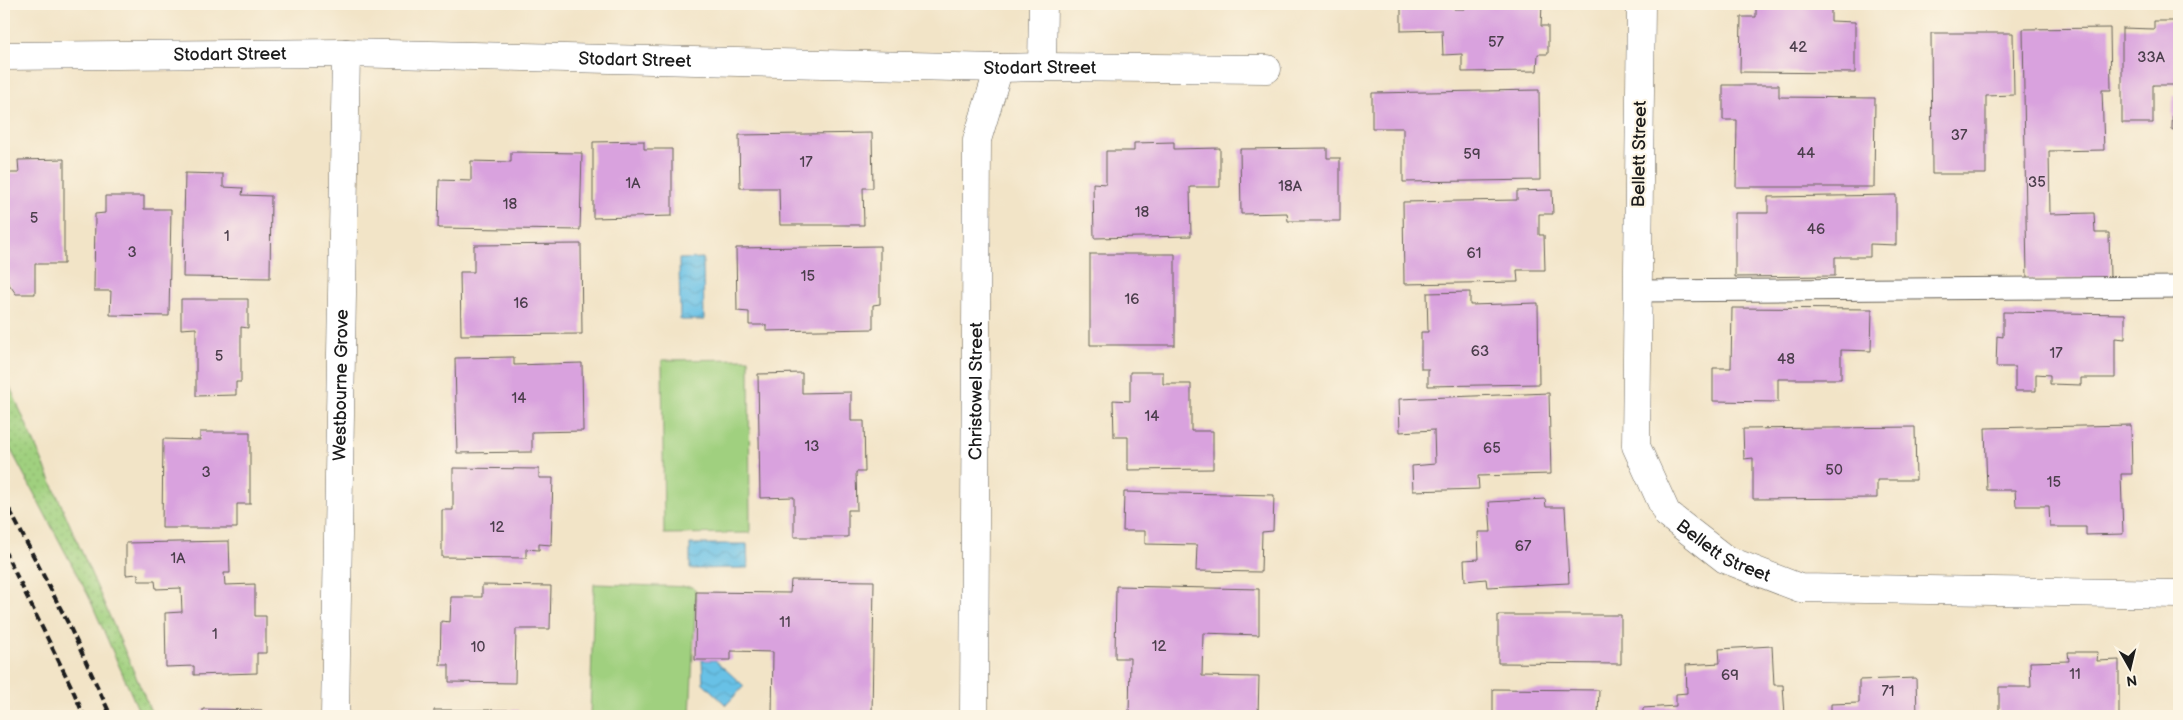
<svg xmlns="http://www.w3.org/2000/svg" width="2183" height="720" font-family="'Balsamiq Sans',sans-serif">
	<style>
		.green { fill: url(#green-dots); stroke: #5e764e }
		.pitch { fill: #a0d07f; stroke: #5e764e }
		.water { fill: url(#water-waves); stroke: #426e81 }
		.building { fill: #d9a2de }
		.lines { fill: none; stroke-linecap: round; stroke-linejoin: round }
		.lane-casing { stroke: #676258; stroke-width: 23 }
		.street-casing { stroke: #676258; stroke-width: 29 }
		.lane { stroke: #fff; stroke-width: 21 }
		.street { stroke: #fff; stroke-width: 28 }
		.rail { stroke: #1c1c1c; stroke-width: 4; stroke-dasharray: 8 4; stroke-linecap: butt }
		.labels { text-anchor: middle; stroke-width: 4.5; stroke-linejoin: round; paint-order: stroke }
		.number-label { font-size: 15px; fill: #4b3e4c }
		.street-label { font-size: 18px; fill: #1c1c1c; stroke: #fcf5e5 }
	</style>
	<defs>
		<pattern id="green-dots" width="8" height="8" patternUnits="userSpaceOnUse" patternTransform="scale(1.25)"><rect width="8" height="8" fill="#a0d07f"/><path d="M2 2h.1M6 6h.1" fill="none" stroke="#89b26d" stroke-width="1.8" stroke-linecap="round"/></pattern>
		<pattern id="water-waves" width="16" height="10" patternUnits="userSpaceOnUse" patternTransform="scale(1.25)"><rect width="16" height="10" fill="#68c1e6"/><path d="M0 5q4-4 8 0t8 0" fill="none" stroke="#5aa5c5"/></pattern>
	</defs>
	<rect width="100%" height="100%" fill="#fcf5e5"/>
	<filter id="ink" filterUnits="userSpaceOnUse"><feTurbulence type="fractalNoise" baseFrequency=".02" numOctaves="2"/><feDisplacementMap in="SourceGraphic" scale="10" xChannelSelector="R" yChannelSelector="G"/><feConvolveMatrix kernelMatrix="1 2 1 2 8 2 1 2 1" color-interpolation-filters="sRGB"/></filter>
	<filter id="wash" filterUnits="userSpaceOnUse"><feTurbulence type="fractalNoise" baseFrequency=".0096" numOctaves="4" result="noise"/><feDisplacementMap in="SourceGraphic" scale="20" xChannelSelector="R" yChannelSelector="G"/><feGaussianBlur stdDeviation="1.12" result="paint"/><feColorMatrix in="noise" values="0 0 0 0 0 0 0 0 0 0 0 0 0 0 0 0 0 1.4 0 .05"/><feComposite in="paint" operator="in"/></filter>
	<g filter="url(#wash)">
		<rect width="100%" height="100%" fill="#f2e4c7"/>
		<!-- green -->
		<path class="green" d="M 4,373 L 153,716 L 141,716 L 88,595 L 4,437 Z"/>
		<!-- pitch -->
		<path class="pitch" d="M 749,359 L 750,533 L 664,534 L 662,360 Z
			M 594,584 L 693,587 L 696,592 L 690,716 L 590,716 Z"/>
		<!-- water -->
		<path class="water" d="M 703,258 L 704,320 L 680,320 L 679,259 Z
			M 690,544 L 747,544 L 748,568 L 690,569 Z
			M 702,660 L 715,660 L 744,686 L 726,705 L 703,683 Z"/>
		<g id="blocks">
			<!-- building -->
			<path class="building" d="M 1401,4 L 1454,4 L 1454,9 L 1465,9 L 1465,4 L 1542,4 L 1541,26 L 1548,26 L 1548,54 L 1538,54 L 1537,71 L 1462,72 L 1462,54 L 1443,55 L 1442,30 L 1401,31 Z
				M 1756,4 L 1831,4 L 1831,21 L 1855,22 L 1855,73 L 1740,72 L 1741,17 L 1756,17 Z
				M 2154,21 L 2179,21 L 2179,85 L 2153,85 L 2153,123 L 2122,123 L 2122,28 L 2154,29 Z
				M 2110,28 L 2111,90 L 2102,90 L 2104,150 L 2049,151 L 2050,214 L 2094,213 L 2095,233 L 2109,233 L 2110,278 L 2027,279 L 2023,29 Z
				M 1931,33 L 2013,33 L 2014,95 L 1986,96 L 1986,174 L 1932,174 Z
				M 1723,85 L 1779,85 L 1779,97 L 1875,98 L 1874,187 L 1736,187 L 1737,120 L 1723,120 Z
				M 1539,90 L 1540,180 L 1403,182 L 1403,128 L 1372,128 L 1372,93 Z
				M 2173,96 L 2179,96 L 2179,129 L 2172,130 Z
				M 872,133 L 873,188 L 863,188 L 864,225 L 780,225 L 779,188 L 740,188 L 739,135 Z
				M 644,141 L 644,149 L 672,149 L 672,216 L 593,218 L 593,142 Z
				M 1174,142 L 1174,149 L 1220,148 L 1220,187 L 1190,187 L 1191,236 L 1094,238 L 1093,183 L 1106,184 L 1106,151 L 1134,151 L 1134,143 Z
				M 1327,148 L 1327,158 L 1340,158 L 1340,221 L 1288,221 L 1287,213 L 1241,214 L 1240,149 Z
				M 511,152 L 582,153 L 580,230 L 438,228 L 439,180 L 471,181 L 471,161 L 511,162 Z
				M 64,159 L 64,264 L 35,264 L 35,294 L 16,294 L 4,277 L 4,173 L 19,173 L 18,160 Z
				M 185,173 L 223,174 L 223,187 L 243,188 L 242,195 L 271,196 L 270,278 L 183,277 Z
				M 1552,190 L 1553,214 L 1539,214 L 1539,235 L 1544,235 L 1545,270 L 1517,270 L 1518,282 L 1404,284 L 1403,202 L 1517,200 L 1517,191 Z
				M 1896,195 L 1896,245 L 1870,244 L 1870,257 L 1835,257 L 1835,276 L 1735,277 L 1735,213 L 1768,213 L 1768,197 Z
				M 105,196 L 144,196 L 144,209 L 171,209 L 169,316 L 110,315 L 111,291 L 94,291 L 95,214 L 105,213 Z
				M 581,244 L 582,334 L 461,335 L 460,272 L 474,272 L 474,245 Z
				M 880,246 L 880,304 L 873,305 L 873,329 L 766,331 L 766,325 L 749,325 L 749,312 L 737,311 L 736,248 Z
				M 1090,254 L 1175,254 L 1175,345 L 1090,345 Z
				M 1470,292 L 1470,305 L 1538,303 L 1539,384 L 1428,386 L 1428,369 L 1421,369 L 1421,332 L 1428,332 L 1427,293 Z
				M 181,299 L 248,299 L 248,328 L 241,327 L 241,382 L 236,382 L 236,395 L 196,396 L 196,328 L 181,329 Z
				M 1732,308 L 1872,309 L 1871,351 L 1841,350 L 1841,379 L 1778,379 L 1778,402 L 1713,401 L 1713,368 L 1731,368 Z
				M 2003,312 L 2125,314 L 2125,339 L 2115,338 L 2115,378 L 2081,378 L 2081,385 L 2050,384 L 2050,375 L 2036,374 L 2036,391 L 2015,391 L 2015,367 L 1996,367 L 1997,336 L 2003,337 Z
				M 514,357 L 514,365 L 582,363 L 583,431 L 532,432 L 532,452 L 457,453 L 455,358 Z
				M 1130,372 L 1163,372 L 1163,384 L 1191,384 L 1191,431 L 1213,431 L 1213,469 L 1128,470 L 1128,437 L 1114,437 L 1113,400 L 1130,401 Z
				M 802,373 L 802,393 L 851,392 L 851,421 L 864,421 L 865,472 L 856,472 L 857,510 L 848,510 L 848,537 L 794,537 L 794,497 L 760,498 L 758,374 Z
				M 1549,393 L 1551,474 L 1478,476 L 1479,489 L 1413,491 L 1412,466 L 1435,464 L 1434,430 L 1400,432 L 1399,399 Z
				M 2131,425 L 2132,474 L 2121,474 L 2123,534 L 2086,535 L 2086,527 L 2050,527 L 2049,506 L 2016,506 L 2015,490 L 1987,490 L 1985,428 Z
				M 1915,427 L 1916,480 L 1877,480 L 1877,498 L 1753,499 L 1753,458 L 1744,459 L 1743,429 Z
				M 200,432 L 250,432 L 250,504 L 237,504 L 237,528 L 162,528 L 163,439 L 200,440 Z
				M 453,468 L 539,469 L 539,478 L 553,478 L 551,545 L 539,544 L 539,550 L 526,549 L 526,558 L 442,557 L 442,510 L 453,510 Z
				M 1124,492 L 1274,495 L 1273,531 L 1262,532 L 1261,572 L 1196,571 L 1197,545 L 1145,544 L 1145,531 L 1123,531 Z
				M 1545,499 L 1546,507 L 1565,507 L 1569,583 L 1487,587 L 1486,579 L 1465,581 L 1464,560 L 1479,559 L 1478,532 L 1491,532 L 1489,502 Z
				M 229,541 L 230,573 L 224,573 L 225,585 L 255,584 L 255,616 L 266,616 L 266,653 L 257,653 L 257,673 L 194,675 L 194,666 L 166,667 L 165,613 L 182,612 L 181,588 L 156,589 L 155,581 L 138,581 L 138,574 L 126,575 L 126,543 Z
				M 791,580 L 874,581 L 872,716 L 772,716 L 773,652 L 731,651 L 731,660 L 695,660 L 696,592 L 790,593 Z
				M 482,585 L 551,586 L 550,629 L 516,629 L 515,683 L 449,682 L 449,665 L 440,665 L 441,621 L 450,622 L 451,597 L 482,597 Z
				M 1116,586 L 1259,589 L 1259,635 L 1203,633 L 1202,676 L 1259,677 L 1258,716 L 1129,716 L 1130,658 L 1115,658 Z
				M 1498,615 L 1621,615 L 1621,664 L 1498,663 Z
				M 1772,646 L 1774,685 L 1783,685 L 1785,716 L 1643,716 L 1643,708 L 1676,706 L 1676,694 L 1687,693 L 1686,665 L 1720,663 L 1719,649 Z
				M 2068,652 L 2098,652 L 2097,661 L 2119,660 L 2119,716 L 1999,716 L 1999,687 L 2031,687 L 2030,662 L 2069,661 Z
				M 1916,678 L 1917,716 L 1831,716 L 1831,704 L 1859,703 L 1859,680 Z
				M 1493,689 L 1599,690 L 1598,716 L 1493,716 Z
				M 203,709 L 262,710 L 262,716 L 203,716 Z
				M 434,710 L 519,710 L 519,716 L 434,716 Z"/>
		</g>
	</g>
	<g filter="url(#ink)">
		<use href="#blocks" fill-opacity="0" stroke="#676258" stroke-width="1"/>
		<g class="lines">
			<defs>
				<path id="lane" d="M 1637,291 L 2179,287"/>
				<g id="street">
					<path id="s1" d="M 1641,4 L 1636,446 L 1667,514 L 1725,559 L 1800,588 L 2179,594"/>
					<path id="s2" d="M 4,56 L 346,53 L 999,68 L 1042,67 L 1267,69"/>
					<path d="M 1042,67 L 1043,4"/>
					<path id="s3" d="M 335,716 L 346,53"/>
					<path id="s4" d="M 974,716 L 977,140 L 999,68"/>
				</g>
			</defs>
			<!-- lane casing -->
			<use href="#lane" class="lane-casing"/>
			<!-- street casing -->
			<use href="#street" class="street-casing"/>
			<!-- lane -->
			<use href="#lane" class="lane"/>
			<!-- street -->
			<use href="#street" class="street"/>
			<!-- rail -->
			<path class="rail" d="M 4,499 L 68,623 L 111,716
				M 4,550 L 72,688 L 84,716"/>
		</g>
	</g>
	<g class="labels">
		<!-- number labels -->
		<g class="number-label">
			<text x="1496" y="47">57</text>
			<text x="1798" y="52">42</text>
			<text x="2151" y="62">33A</text>
			<text x="1959" y="140">37</text>
			<text x="1806" y="158">44</text>
			<text x="1472" y="159">59</text>
			<text x="806" y="167">17</text>
			<text x="2037" y="187">35</text>
			<text x="633" y="188">1A</text>
			<text x="1290" y="191">18A</text>
			<text x="510" y="209">18</text>
			<text x="1142" y="217">18</text>
			<text x="34" y="223">5</text>
			<text x="1816" y="234">46</text>
			<text x="227" y="241">1</text>
			<text x="132" y="257">3</text>
			<text x="1474" y="258">61</text>
			<text x="808" y="281">15</text>
			<text x="1132" y="304">16</text>
			<text x="521" y="308">16</text>
			<text x="1480" y="356">63</text>
			<text x="2056" y="358">17</text>
			<text x="219" y="361">5</text>
			<text x="1786" y="364">48</text>
			<text x="519" y="403">14</text>
			<text x="1152" y="421">14</text>
			<text x="812" y="451">13</text>
			<text x="1492" y="453">65</text>
			<text x="1834" y="475">50</text>
			<text x="206" y="477">3</text>
			<text x="2054" y="487">15</text>
			<text x="497" y="532">12</text>
			<text x="1523" y="551">67</text>
			<text x="178" y="563">1A</text>
			<text x="785" y="627">11</text>
			<text x="215" y="639">1</text>
			<text x="1159" y="651">12</text>
			<text x="478" y="652">10</text>
			<text x="2075" y="679">11</text>
			<text x="1730" y="680">69</text>
			<text x="1888" y="696">71</text>
		</g>
		<!-- street labels -->
		<g class="street-label">
			<text dy="6" stroke="none"><textPath href="#s2" startOffset="226">Stodart Street</textPath></text>
			<text dy="6" stroke="none"><textPath href="#s2" startOffset="631">Stodart Street</textPath></text>
			<text dy="6" stroke="none"><textPath href="#s2" startOffset="1036">Stodart Street</textPath></text>
			<text transform="translate(1639 154) rotate(-89)" y="6">Bellett Street</text>
			<text dy="6" stroke="none"><textPath href="#s3" startOffset="331">Westbourne Grove</textPath></text>
			<text dy="6" stroke="none"><textPath href="#s4" startOffset="325">Christowel Street</textPath></text>
			<text dy="6" stroke="none"><textPath href="#s1" startOffset="585">Bellett Street</textPath></text>
		</g>
	</g>
	<!-- margin -->
	<rect width="2183" height="720" fill="none" stroke="#fcf5e5" stroke-width="20"/>
	<!-- north arrow -->
	<g transform="translate(2130 668) rotate(172)" stroke="#fcf5e5" stroke-width="4" paint-order="stroke">
	<path d="M0-4L9 19L0 12L-9 19Z" fill="#1c1c1c"/>
	<text y="-8" font-size="14" font-weight="bold" text-anchor="middle" fill="#1c1c1c">N</text>
	</g>
</svg>
